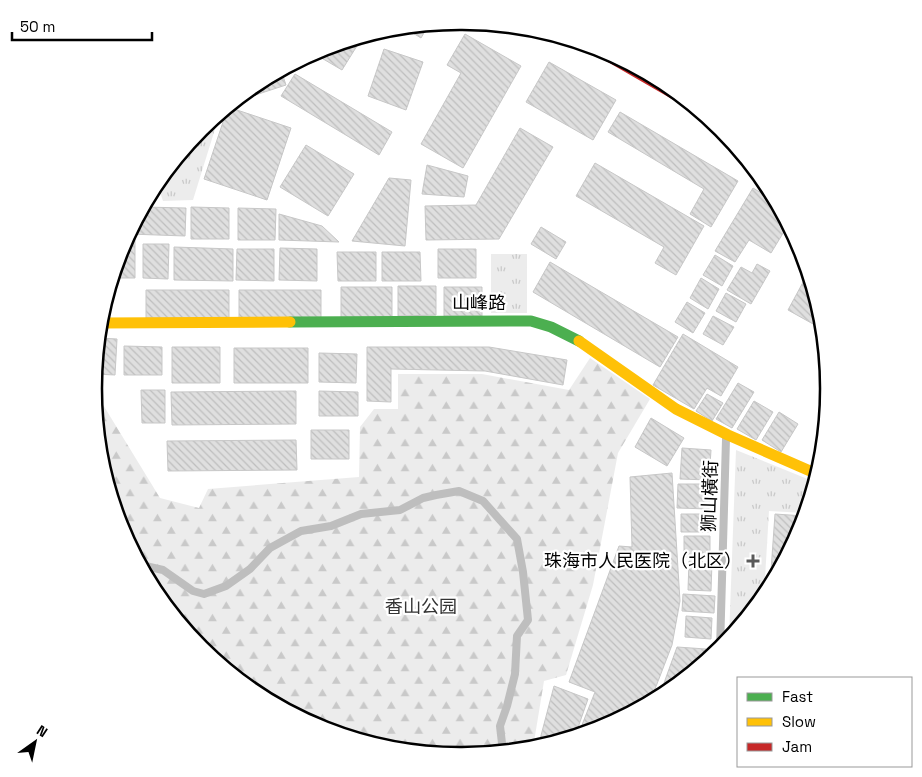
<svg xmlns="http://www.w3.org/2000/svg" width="922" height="777" font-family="'Space Grotesk','Noto Sans SC',sans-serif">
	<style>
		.grass { fill: url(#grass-tufts) }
		.forest { fill: url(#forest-firs) }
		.building { fill: url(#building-back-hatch); stroke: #c7c7c7 }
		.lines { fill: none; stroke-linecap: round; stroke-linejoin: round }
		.lane { stroke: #bebebe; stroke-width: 8 }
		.fast { stroke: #4caf50; stroke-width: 11 }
		.slow { stroke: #ffc107; stroke-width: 11 }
		.jam { stroke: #c62828; stroke-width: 11 }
		.poi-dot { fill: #595959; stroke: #fff; stroke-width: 2 }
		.labels { text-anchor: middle; stroke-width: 4.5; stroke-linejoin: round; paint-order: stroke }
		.street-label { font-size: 18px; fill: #000; stroke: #fff }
		.poi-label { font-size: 18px; fill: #000; stroke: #fff; text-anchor: end }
		.park-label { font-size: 18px; fill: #333; stroke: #fff }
		.rim { fill: none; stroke: #000; stroke-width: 2.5 }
	</style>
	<defs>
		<pattern id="grass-tufts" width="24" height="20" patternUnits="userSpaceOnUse" patternTransform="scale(1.25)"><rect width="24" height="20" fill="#ececec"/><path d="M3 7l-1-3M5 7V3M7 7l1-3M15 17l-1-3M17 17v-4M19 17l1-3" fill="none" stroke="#c9c9c9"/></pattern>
		<pattern id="forest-firs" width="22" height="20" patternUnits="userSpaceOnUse" patternTransform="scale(1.25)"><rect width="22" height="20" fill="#ececec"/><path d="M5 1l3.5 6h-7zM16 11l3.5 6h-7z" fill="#c9c9c9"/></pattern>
		<pattern id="building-back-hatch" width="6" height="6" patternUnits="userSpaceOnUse" patternTransform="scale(1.25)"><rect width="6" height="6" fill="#dfdfdf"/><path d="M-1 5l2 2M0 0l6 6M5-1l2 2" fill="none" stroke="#bebebe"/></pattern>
	</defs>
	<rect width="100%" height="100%" fill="#fff"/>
	<!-- grass -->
	<path class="grass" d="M 220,113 L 193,200 L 163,201 L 157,183 L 202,129 Z
		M 491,254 L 527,254 L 527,313 L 491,313 Z
		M 736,450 L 815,482 L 805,513 L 769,511 L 764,595 L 729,638 Z"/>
	<!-- forest -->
	<path class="forest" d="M 590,358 L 650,399 L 618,453 L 593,585 L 566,675 L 544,681 L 533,748 L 461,756 L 389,749 L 320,728 L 257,694 L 201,648 L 155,592 L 122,529 L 101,460 L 94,390 L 160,498 L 199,508 L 208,489 L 359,477 L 360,427 L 374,409 L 398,409 L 398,374 L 482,374 L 569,390 Z"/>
	<!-- building -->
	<path class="building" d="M 429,24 L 421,38 L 403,27 Z
		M 465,34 L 521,66 L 463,168 L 421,144 L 461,73 L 447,65 Z
		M 356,39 L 360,41 L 342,70 L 313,53 L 321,49 Z
		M 384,49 L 423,62 L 406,110 L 368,96 Z
		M 549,62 L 616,100 L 593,140 L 526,102 Z
		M 281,70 L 286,85 L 240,100 L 239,98 L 257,83 Z
		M 295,74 L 392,132 L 379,155 L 281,96 Z
		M 228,107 L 291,128 L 267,200 L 204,179 Z
		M 620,112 L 738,181 L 711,227 L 690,214 L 704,189 L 608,132 Z
		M 520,128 L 553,147 L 499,239 L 426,240 L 425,206 L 476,205 Z
		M 306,145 L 354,174 L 328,216 L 280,187 Z
		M 595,163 L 704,226 L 676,275 L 655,263 L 664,247 L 576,196 Z
		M 427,165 L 468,176 L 464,197 L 422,194 Z
		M 389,178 L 411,180 L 405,246 L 352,241 Z
		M 753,188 L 776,202 L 788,225 L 771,253 L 749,240 L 735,262 L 715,251 Z
		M 143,207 L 186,208 L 185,236 L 129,234 Z
		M 191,207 L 229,208 L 229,239 L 191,239 Z
		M 238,208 L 276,209 L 275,240 L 238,240 Z
		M 279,214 L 322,226 L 339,242 L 279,240 Z
		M 541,227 L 566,242 L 556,259 L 531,244 Z
		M 128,236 L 135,236 L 135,278 L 113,278 L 122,248 Z
		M 143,244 L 169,244 L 168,279 L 143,278 Z
		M 174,247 L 233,249 L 233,281 L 174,280 Z
		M 280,248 L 317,249 L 317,281 L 279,280 Z
		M 237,249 L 274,249 L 274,281 L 236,280 Z
		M 438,249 L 476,249 L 476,278 L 438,278 Z
		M 337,252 L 376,252 L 376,281 L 338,281 Z
		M 382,252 L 420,252 L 421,281 L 382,281 Z
		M 715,255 L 733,266 L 722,286 L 703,275 Z
		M 550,262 L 678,337 L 660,367 L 533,292 Z
		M 757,264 L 770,271 L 751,304 L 727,290 L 741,267 L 752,273 Z
		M 808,273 L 821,317 L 822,329 L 788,310 Z
		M 701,278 L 719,289 L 708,309 L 690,298 Z
		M 398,286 L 436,286 L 436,315 L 398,316 Z
		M 341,287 L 392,287 L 392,318 L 341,319 Z
		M 444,287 L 482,287 L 482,316 L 444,316 Z
		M 146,290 L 229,290 L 229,318 L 146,318 Z
		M 239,290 L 321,290 L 321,319 L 239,318 Z
		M 726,293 L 746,304 L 736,322 L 716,311 Z
		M 687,302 L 705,313 L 693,333 L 675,322 Z
		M 713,316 L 734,327 L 723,345 L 703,334 Z
		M 683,334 L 738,367 L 721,396 L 707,388 L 694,409 L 653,385 Z
		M 99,338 L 117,339 L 115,375 L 95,374 Z
		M 124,346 L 162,347 L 162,375 L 124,375 Z
		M 172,347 L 220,347 L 220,383 L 172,383 Z
		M 367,347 L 489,347 L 567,360 L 563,385 L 485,371 L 391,369 L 391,402 L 367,401 Z
		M 234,348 L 308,348 L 308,383 L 234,383 Z
		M 319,353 L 357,354 L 356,383 L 319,382 Z
		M 738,383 L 754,392 L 732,428 L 716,419 Z
		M 141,390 L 165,390 L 165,423 L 142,423 Z
		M 296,391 L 296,424 L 172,425 L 171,392 Z
		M 319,391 L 358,392 L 358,416 L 319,416 Z
		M 707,394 L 723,403 L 712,421 L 696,411 Z
		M 754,401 L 773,412 L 756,440 L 737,429 Z
		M 779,412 L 798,424 L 781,452 L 762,440 Z
		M 651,418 L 684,438 L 667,466 L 635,447 Z
		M 311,430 L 349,430 L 349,459 L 311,459 Z
		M 296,440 L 297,470 L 168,471 L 167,441 Z
		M 682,448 L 711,450 L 709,480 L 680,479 Z
		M 672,473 L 680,601 L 672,645 L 650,702 L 601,728 L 586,733 L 580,730 L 595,692 L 569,682 L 619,546 L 632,547 L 630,477 Z
		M 678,484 L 710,484 L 709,509 L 677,508 Z
		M 681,514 L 713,514 L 713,532 L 681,532 Z
		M 775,514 L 804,516 L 800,529 L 770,585 Z
		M 684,536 L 710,536 L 710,557 L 684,557 Z
		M 689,561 L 712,562 L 711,591 L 688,590 Z
		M 683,594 L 715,596 L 714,613 L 682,611 Z
		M 686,616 L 712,618 L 711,639 L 685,637 Z
		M 677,647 L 706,649 L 705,661 L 678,683 L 664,683 Z
		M 554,686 L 588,699 L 575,736 L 538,747 Z"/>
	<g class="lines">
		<!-- lane -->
		<path class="lane" d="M 141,565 L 163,570 L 193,591 L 204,594 L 226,586 L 250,569 L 270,548 L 301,531 L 331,526 L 361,514 L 400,510 L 423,498 L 436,495 L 459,491 L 483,501 L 517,539 L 523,572 L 528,620 L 517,636 L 515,674 L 507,706 L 500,726 L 503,752
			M 720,649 L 726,439"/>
		<!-- fast -->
		<path class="fast" d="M 290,322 L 531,321 L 551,327 L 579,341"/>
		<!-- slow -->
		<path class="slow" d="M 100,323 L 290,322
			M 579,341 L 676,409 L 728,435 L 817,474"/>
		<!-- jam -->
		<path class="jam" d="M 591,46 L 688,102"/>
	</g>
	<!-- markers -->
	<path class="poi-dot" d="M750.5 553.5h5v5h5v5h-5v5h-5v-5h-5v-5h5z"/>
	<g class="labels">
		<!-- street labels -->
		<g class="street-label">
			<text x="479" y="309">山峰路</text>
			<text transform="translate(710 496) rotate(-88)" y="6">狮山橫街</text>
		</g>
		<!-- poi labels -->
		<g class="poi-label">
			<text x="742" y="567">珠海市人民医院（北区）</text>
		</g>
		<!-- park labels -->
		<g class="park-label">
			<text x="421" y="613">香山公园</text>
		</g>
	</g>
	<!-- crop -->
	<path d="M0 0H922V777H0ZM460 30H462A358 358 0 0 1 820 388V389A358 358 0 0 1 462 747H460A358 358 0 0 1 102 389V388A358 358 0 0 1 460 30Z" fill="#fff" fill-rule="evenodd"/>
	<path class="rim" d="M460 30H462A358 358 0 0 1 820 388V389A358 358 0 0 1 462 747H460A358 358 0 0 1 102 389V388A358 358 0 0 1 460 30Z"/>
	<!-- legend -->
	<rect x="737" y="677" width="175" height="90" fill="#ffffff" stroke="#999999"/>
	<rect x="747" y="693" width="25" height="8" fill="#4caf50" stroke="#999999"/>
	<text x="782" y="702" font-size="15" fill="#000000">Fast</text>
	<rect x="747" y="718" width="25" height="8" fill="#ffc107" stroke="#999999"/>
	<text x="782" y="727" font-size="15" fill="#000000">Slow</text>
	<rect x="747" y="743" width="25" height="8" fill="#c62828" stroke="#999999"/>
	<text x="782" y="752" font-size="15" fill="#000000">Jam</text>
	<!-- north arrow -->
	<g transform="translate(35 742) rotate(33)" stroke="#ffffff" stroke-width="4" paint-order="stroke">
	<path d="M0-4L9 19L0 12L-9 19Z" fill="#000000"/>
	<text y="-8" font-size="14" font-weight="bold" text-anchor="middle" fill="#000000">N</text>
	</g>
	<!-- scale -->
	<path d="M12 32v8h140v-8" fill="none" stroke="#000000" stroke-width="2.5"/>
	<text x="20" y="32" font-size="15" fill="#000000" stroke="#ffffff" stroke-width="4" paint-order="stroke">50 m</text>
</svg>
